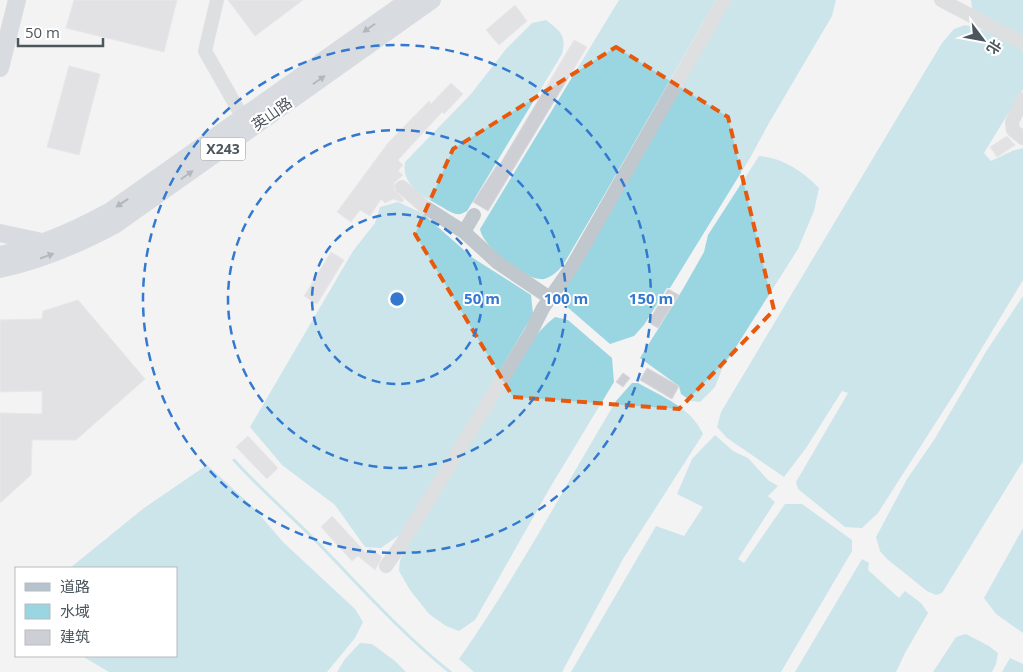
<svg xmlns="http://www.w3.org/2000/svg" width="1023" height="672" font-family="'Open Sans','Noto Sans SC',sans-serif">
	<style>
		.water { fill: #9ad5e2 }
		.lines { fill: none; stroke-linecap: round; stroke-linejoin: round }
		.stream { stroke: #9ad5e2; stroke-width: 3 }
		.building { fill: #cdcfd4; stroke: #d7d9dd }
		.minor { stroke: #c0c7cd; stroke-width: 14 }
		.major { stroke: #b6c2cd; stroke-width: 18 }
		.oneway { fill: #667179 }
		.marked { fill: none; stroke: #e8590c; stroke-width: 4; stroke-dasharray: 10 6; stroke-linejoin: round }
		.ring { fill: none; stroke: #3279cf; stroke-width: 2.5; stroke-dasharray: 9 6 }
		.labels { text-anchor: middle; stroke-width: 4; stroke-linejoin: round; paint-order: stroke }
		.shield { fill: #fff; stroke: #82898e; stroke-width: 1 }
		.shield-label { font-size: 14px; font-weight: bold; fill: #4c565d }
		.street-label { font-size: 15px; fill: #4c565d; stroke: #fff }
		.centre { fill: #3279cf; stroke: #fff; stroke-width: 2.5 }
		.ring-label { font-size: 15px; text-anchor: middle; font-weight: bold; fill: #3279cf; stroke: #fff; stroke-width: 4; stroke-linejoin: round; paint-order: stroke }
	</style>
	<rect width="100%" height="100%" fill="#f4f3f3"/>
	<!-- water -->
	<path class="water" d="M 619,0 L 716,0 C 665,88 615,178 563,265 C 558,271 552,277 544,279 C 526,282 482,246 480,229 Z
		M 730,0 L 836,0 L 832,16 L 769,123 L 750,158 L 670,288 L 667,288 L 644,325 L 634,336 L 610,344 L 566,306 L 566,287 Z
		M 971,0 L 1023,0 L 1023,38 L 972,9 Z
		M 546,20 C 560,31 567,35 562,54 L 467,211 C 464,212 462,214 460,214 C 454,215 447,210 442,207 C 424,197 401,186 405,162 L 471,94 L 506,49 L 532,23 Z
		M 965,25 C 985,30 1006,37 1023,51 L 1023,89 L 984,153 L 991,161 L 1012,151 L 1023,148 L 1023,280 L 956,391 L 878,513 L 862,528 L 845,527 L 798,489 L 796,482 L 848,393 L 842,391 L 806,448 L 784,477 L 727,438 L 717,427 L 721,412 L 942,43 L 954,29 Z
		M 759,156 C 783,158 802,171 819,188 L 814,211 L 798,249 L 722,369 L 715,387 L 700,402 L 691,401 L 681,394 L 679,386 L 640,358 L 683,289 L 704,252 L 708,235 Z
		M 398,202 L 422,213 L 473,258 L 531,295 L 533,314 L 437,477 L 402,533 L 381,548 L 365,547 L 335,505 L 282,465 L 250,427 L 353,251 L 375,223 L 380,207 Z
		M 1023,296 L 1023,461 L 942,593 L 936,595 L 927,591 L 887,559 L 880,551 L 876,537 L 907,479 L 934,440 L 987,350 Z
		M 555,317 L 568,320 L 612,358 L 614,382 L 551,486 L 475,620 L 459,631 L 446,626 L 429,614 L 410,590 L 399,571 L 400,560 C 433,503 467,446 502,390 C 517,365 531,335 555,317 Z
		M 632,383 L 638,383 C 662,397 691,407 703,434 L 623,559 L 562,672 L 474,672 L 459,659 C 517,576 564,488 616,401 Z
		M 715,435 L 733,451 L 748,458 L 768,480 L 778,486 L 768,496 L 775,502 L 738,559 L 744,563 L 785,504 L 802,504 L 852,540 L 852,551 L 781,672 L 571,672 L 656,526 L 684,536 L 703,507 L 677,494 L 692,459 Z
		M 207,465 L 253,507 L 283,542 L 355,609 L 363,622 L 355,638 L 327,672 L 109,672 L 82,656 L 176,656 L 176,568 L 70,568 L 144,508 Z
		M 1023,528 L 1023,633 L 996,614 L 984,598 Z
		M 862,559 L 869,563 L 868,570 L 899,598 L 905,591 L 921,603 L 928,613 L 905,653 L 896,672 L 795,672 Z
		M 966,634 L 989,646 L 998,653 L 996,664 L 992,672 L 933,672 L 956,637 Z
		M 360,643 L 372,644 L 395,661 L 406,672 L 337,672 L 345,659 Z
		M 1010,658 L 1023,664 L 1023,672 L 1002,672 Z"/>
	<g class="lines">
		<!-- stream -->
		<path class="stream" d="M 234,460 C 260,489 289,514 316,541 C 359,585 402,634 450,672"/>
	</g>
	<!-- building -->
	<path class="building" d="M 74,0 L 177,0 L 164,52 L 66,28 Z
		M 228,0 L 303,0 L 255,36 Z
		M 515,5 L 527,21 L 499,45 L 486,30 Z
		M 574,40 L 587,47 L 488,211 L 473,202 L 497,165 L 499,166 Z
		M 69,66 L 100,74 L 79,155 L 47,147 Z
		M 451,83 L 463,94 L 444,114 L 442,112 L 398,160 L 403,165 L 398,171 L 403,175 L 395,182 L 394,189 L 404,200 L 402,202 L 393,199 L 385,203 L 381,199 L 370,216 L 360,210 L 351,222 L 337,212 L 388,143 L 429,101 L 431,104 Z
		M 1007,136 L 1015,145 L 997,157 L 990,147 Z
		M 331,252 L 344,260 L 317,304 L 304,296 Z
		M 668,289 L 679,295 L 658,328 L 648,322 Z
		M 78,300 L 145,379 L 76,440 L 32,440 L 31,475 L 0,503 L 0,413 L 42,414 L 42,391 L 0,392 L 0,320 L 42,319 L 43,311 Z
		M 647,368 L 679,386 L 672,399 L 640,380 Z
		M 623,373 L 630,378 L 623,387 L 616,382 Z
		M 248,436 L 278,468 L 267,479 L 236,447 Z
		M 332,516 L 366,553 L 370,548 L 382,557 L 375,570 L 358,556 L 352,561 L 321,527 Z"/>
	<g class="lines">
		<!-- minor -->
		<path class="minor" d="M 217,0 L 205,51 L 243,118
			M 941,0 L 1023,43
			M 1023,99 L 1012,122 L 1013,130 L 1023,138
			M 402,187 L 425,207 L 464,232 L 498,263 L 550,298
			M 464,232 L 474,215
			M 386,566 L 401,545 L 531,332 L 543,308 L 573,265 L 724,0"/>
		<!-- major -->
		<path class="major" d="M 0,68 L 17,0
			M 0,233 L 42,242
			M 0,255 C 39,247 74,231 109,212 L 409,0
			M 0,269 C 42,260 79,244 116,224 L 432,0"/>
	</g>
	<!-- one-way arrows -->
	<defs><path id="oneway-solid" d="M-6-.8H1V-3.2L6.5 0L1 3.2V.8H-6Z" transform="scale(1.25)"/></defs>
	<g class="oneway">
		<use href="#oneway-solid" transform="translate(369 28) rotate(145)"/>
		<use href="#oneway-solid" transform="translate(319 80) rotate(-35)"/>
		<use href="#oneway-solid" transform="translate(187 175) rotate(-35)"/>
		<use href="#oneway-solid" transform="translate(122 203) rotate(146)"/>
		<use href="#oneway-solid" transform="translate(47 256) rotate(-19)"/>
	</g>
	<!-- marked area -->
	<path d="M0 0H1023V672H0ZM 616,47 L 728,117 L 774,310 L 679,409 L 513,397 L 415,234 L 453,149 Z" fill="#f4f3f3" fill-opacity=".55" fill-rule="evenodd"/>
	<path class="marked" d="M 616,47 L 728,117 L 774,310 L 679,409 L 513,397 L 415,234 L 453,149 Z"/>
	<!-- distance rings -->
	<g class="ring">
		<circle cx="397" cy="299" r="85"/>
		<circle cx="397" cy="299" r="169"/>
		<circle cx="397" cy="299" r="254"/>
	</g>
	<g class="labels">
		<!-- shield labels -->
		<rect class="shield" x="200.5" y="137.5" width="45" height="23" rx="4"/>
		<g class="shield-label">
			<text x="223" y="154">X243</text>
		</g>
		<!-- street labels -->
		<g class="street-label">
			<text transform="translate(272 114) rotate(-35)" y="5">英山路</text>
		</g>
	</g>
	<circle cx="397" cy="299" r="8" class="centre"/>
	<g class="ring-label">
		<text x="482" y="304">50 m</text>
		<text x="566" y="304">100 m</text>
		<text x="651" y="304">150 m</text>
	</g>
	<!-- legend -->
	<rect x="15" y="567" width="162" height="90" fill="#ffffff" stroke="#b7bbbe"/>
	<rect x="25" y="583" width="25" height="8" fill="#b6c2cd" stroke="#b7bbbe"/>
	<text x="60" y="592" font-size="15" fill="#4c565d">道路</text>
	<rect x="25" y="604" width="25" height="15" fill="#9ad5e2" stroke="#b7bbbe"/>
	<text x="60" y="617" font-size="15" fill="#4c565d">水域</text>
	<rect x="25" y="630" width="25" height="15" fill="#cdcfd4" stroke="#b7bbbe"/>
	<text x="60" y="642" font-size="15" fill="#4c565d">建筑</text>
	<!-- north arrow -->
	<g transform="translate(983 40) rotate(122)" stroke="#ffffff" stroke-width="4" paint-order="stroke">
	<path d="M0-4L9 19L0 12L-9 19Z" fill="#4c565d"/>
	<text y="-8" font-size="14" font-weight="bold" text-anchor="middle" fill="#4c565d">北</text>
	</g>
	<!-- scale -->
	<path d="M18 38v8h85v-8" fill="none" stroke="#4c565d" stroke-width="2.5"/>
	<text x="25" y="38" font-size="15" fill="#4c565d" stroke="#ffffff" stroke-width="4" paint-order="stroke">50 m</text>
</svg>
